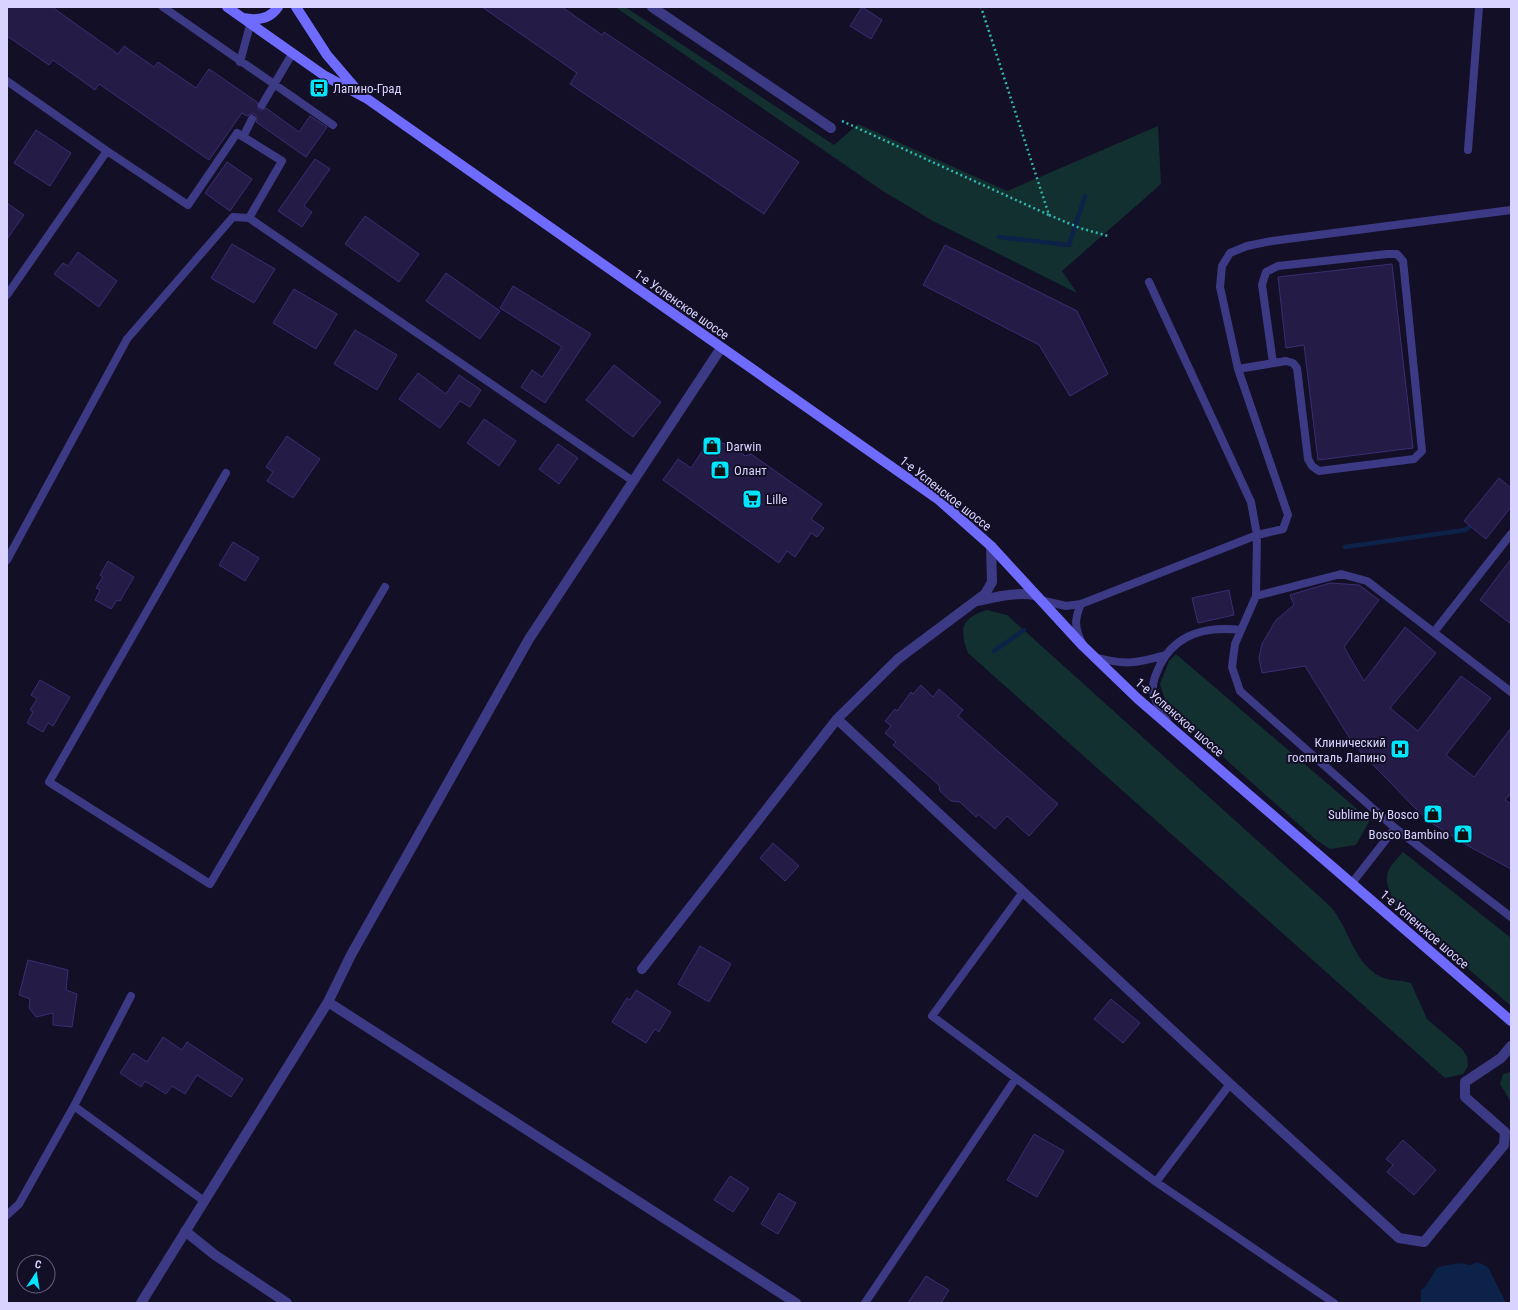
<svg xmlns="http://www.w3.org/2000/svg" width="1518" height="1310" font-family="'Roboto Condensed',sans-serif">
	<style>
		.green { fill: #12302f }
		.water { fill: #0c2248 }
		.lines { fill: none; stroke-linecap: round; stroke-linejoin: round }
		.stream { stroke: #0c2248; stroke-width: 4.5 }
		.building { fill: #241b47; stroke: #3b2d73 }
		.path { stroke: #2fb8b0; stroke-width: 2.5; stroke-dasharray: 2 3; stroke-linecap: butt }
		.service { stroke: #3d3a85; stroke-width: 8 }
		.minor { stroke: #3d3a85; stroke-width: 10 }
		.secondary { stroke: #6f6bff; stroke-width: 10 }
		.labels { text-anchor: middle; stroke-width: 4; stroke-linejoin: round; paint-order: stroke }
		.poi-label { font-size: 13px; fill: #d9d4ff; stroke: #130f26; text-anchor: start }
		.street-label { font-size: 13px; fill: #d9d4ff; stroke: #130f26 }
	</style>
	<rect width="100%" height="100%" fill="#130f26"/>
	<!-- green -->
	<path class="green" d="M 615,7 L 625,7 L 834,145 L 858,124 L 1007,191 L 1158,126 L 1161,184 L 1062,271 L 1077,293 L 933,221 L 883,191 Z
		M 987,610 L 1007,615 L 1330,906 C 1350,929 1353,963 1381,977 C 1390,981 1401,980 1411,983 L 1427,1019 L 1461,1048 L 1467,1056 L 1468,1066 L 1463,1074 L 1445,1078 L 968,653 C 959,629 961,618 987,610 Z
		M 1176,654 L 1370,820 L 1356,845 L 1330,849 L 1315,839 L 1167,707 L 1160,684 L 1169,661 Z
		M 1403,852 L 1511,938 L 1511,1006 L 1395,905 C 1384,878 1382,874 1403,852 Z
		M 1511,1072 L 1511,1102 L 1500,1084 L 1503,1074 Z"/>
	<!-- water -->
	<path class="water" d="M 1477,1262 L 1488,1267 L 1506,1303 L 1421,1303 L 1421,1290 C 1430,1284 1431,1275 1438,1267 L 1459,1263 L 1470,1265 Z"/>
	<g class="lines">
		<!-- stream -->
		<path class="stream" d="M 999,237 L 1069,245 L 1085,196
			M 1345,547 L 1465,530 L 1474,523
			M 994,651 L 1024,630"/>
	</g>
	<!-- building -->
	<path class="building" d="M 7,7 L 52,7 L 118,54 L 124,46 L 154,67 L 158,62 L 196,88 L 209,69 L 257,102 L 259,110 L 262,110 L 266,108 L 299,132 L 310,116 L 327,127 L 306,157 L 256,122 L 257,118 L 255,114 L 251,114 L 247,116 L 242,113 L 209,160 L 99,84 L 95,90 L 53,60 L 49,65 L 7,36 Z
		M 482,7 L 562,7 L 602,35 L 604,32 L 799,162 L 764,214 L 570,84 L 577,73 Z
		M 862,7 L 882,20 L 871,39 L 850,26 Z
		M 36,130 L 71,153 L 50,186 L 14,163 Z
		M 315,159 L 330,169 L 304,206 L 312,212 L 302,227 L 278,211 Z
		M 227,162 L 252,179 L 230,211 L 205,193 Z
		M 7,203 L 24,215 L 7,239 Z
		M 365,216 L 419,254 L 399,282 L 345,244 Z
		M 232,244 L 275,269 L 254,303 L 211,278 Z
		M 945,245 L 1077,311 L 1108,374 L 1070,396 L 1039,345 L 923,285 Z
		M 78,252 L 117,281 L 99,307 L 54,274 L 63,263 L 68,266 Z
		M 1392,264 L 1413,448 L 1318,460 L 1304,345 L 1286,348 L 1278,277 Z
		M 446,273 L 500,311 L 480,339 L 426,301 Z
		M 513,286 L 591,334 L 545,403 L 521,387 L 532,370 L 542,377 L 562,347 L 500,308 Z
		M 294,289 L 337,314 L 316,349 L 273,323 Z
		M 355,330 L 397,355 L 377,390 L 334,364 Z
		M 614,365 L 661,402 L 633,437 L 586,400 Z
		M 418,373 L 446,394 L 459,375 L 481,390 L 470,407 L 460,401 L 440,428 L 399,399 Z
		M 484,419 L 516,441 L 499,466 L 467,443 Z
		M 287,436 L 320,459 L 293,498 L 267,481 L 273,472 L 266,467 Z
		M 721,443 L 732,445 L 745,456 L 751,454 L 822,504 L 811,519 L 824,528 L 817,537 L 811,533 L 795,557 L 787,551 L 779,563 L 663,480 L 678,459 L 691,468 L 703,450 L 711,445 Z
		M 558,444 L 578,458 L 559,484 L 539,469 Z
		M 1499,478 L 1511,488 L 1511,507 L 1486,539 L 1464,521 Z
		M 233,542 L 259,558 L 245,581 L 219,565 Z
		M 1511,559 L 1511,624 L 1480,600 Z
		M 108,561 L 134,577 L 120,601 L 117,600 L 111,609 L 95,600 L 100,590 L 96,588 L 103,577 L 100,575 Z
		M 1330,583 L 1359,585 L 1379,600 L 1344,647 L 1364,681 L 1405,627 L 1436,653 L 1390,708 L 1418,731 L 1461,676 L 1491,698 L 1446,755 L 1474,777 L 1511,728 L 1511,793 L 1505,800 L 1511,804 L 1511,869 L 1470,847 L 1430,822 L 1414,807 L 1354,745 L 1305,666 L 1262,673 L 1259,658 L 1262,644 L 1276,620 L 1294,605 L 1290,595 Z
		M 1229,590 L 1234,615 L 1198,623 L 1192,598 Z
		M 40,680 L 70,697 L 53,726 L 48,723 L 43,732 L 27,723 L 33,712 L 30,710 L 37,699 L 31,695 Z
		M 921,685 L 933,697 L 939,689 L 963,710 L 958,716 L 1058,804 L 1029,836 L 1007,816 L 995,829 L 978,814 L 976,817 L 960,802 L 951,801 L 940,791 L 939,785 L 893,745 L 896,742 L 885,733 L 891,726 L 885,721 L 895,709 L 897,711 L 911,692 L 913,694 Z
		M 773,843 L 799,866 L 785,881 L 760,858 Z
		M 700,946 L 731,964 L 709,1002 L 678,984 Z
		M 28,960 L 68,970 L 66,990 L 77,994 L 72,1027 L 53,1025 L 53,1013 L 36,1017 L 29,1008 L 30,999 L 19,995 Z
		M 636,990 L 671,1012 L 659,1032 L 655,1029 L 646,1043 L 612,1022 L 627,998 L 630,1000 Z
		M 1111,999 L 1140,1023 L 1123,1043 L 1094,1019 Z
		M 163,1037 L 182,1050 L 187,1042 L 243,1079 L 231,1097 L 197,1075 L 185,1094 L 172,1086 L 166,1094 L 145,1081 L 141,1087 L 120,1073 L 133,1053 L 147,1062 Z
		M 1034,1134 L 1064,1151 L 1037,1197 L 1007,1180 Z
		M 1403,1140 L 1436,1170 L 1414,1195 L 1387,1172 L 1393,1165 L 1386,1159 Z
		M 730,1176 L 749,1188 L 733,1212 L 714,1200 Z
		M 779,1193 L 796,1203 L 778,1234 L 761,1224 Z
		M 926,1276 L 949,1290 L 941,1303 L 908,1303 Z"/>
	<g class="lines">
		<!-- path -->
		<path class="path" d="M 842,121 L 1049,215 L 981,7
			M 1049,215 L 1080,228 L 1108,236"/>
		<!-- service -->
		<path class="service" d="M 163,7 L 333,125
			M 240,62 L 250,25
			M 7,81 L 107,151 L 7,295
			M 262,105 L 292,54
			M 243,137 L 252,119
			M 1468,150 L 1479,7
			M 107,151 L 188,205 L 237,133 L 282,161 L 249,218 L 633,481
			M 1149,282 L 1251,502 L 1257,535 L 1256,596
			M 1238,369 L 1286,361 L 1293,363 L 1297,368 L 1308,459 L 1312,466 L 1319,471 L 1414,459 L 1422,451 L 1404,270 L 1403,261 L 1397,254 L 1387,254 L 1278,266 L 1266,272 L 1262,285 L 1273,363
			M 226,473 L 49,782 L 210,884 L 385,587
			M 7,560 L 127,339 L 233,217 L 249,218
			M 1040,600 L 1066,606 L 1081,604 L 1257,535 L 1283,529 L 1288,515 L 1238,369 L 1220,287 L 1222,266 L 1230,253 L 1247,246 L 1272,241 L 1511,210
			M 1434,632 L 1511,534
			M 1081,641 C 1074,626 1075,618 1081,604
			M 1094,657 C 1125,665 1135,664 1165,655
			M 1511,692 L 1367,581 L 1341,574 L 1256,596 L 1235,644 L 1232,667 L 1240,691 L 1395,828 L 1511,917
			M 1169,725 C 1165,716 1153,700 1153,691 C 1152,682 1156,674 1160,665 C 1176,633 1208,626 1241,630
			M 1352,883 L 1395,828
			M 1023,892 L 932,1016 L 1156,1182 L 1230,1084
			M 74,1106 L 131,996
			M 1156,1182 L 1334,1303
			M 7,1215 L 19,1204 L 74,1106 L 204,1201
			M 865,1303 L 1016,1078"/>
		<!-- minor -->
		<path class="minor" d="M 652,7 L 831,128
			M 977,601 C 997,597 1015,592 1035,595
			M 837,719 L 1230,1084 L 1399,1238 L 1424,1242 L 1504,1145 L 1505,1132 L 1465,1097 L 1465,1082 L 1501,1058 L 1511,1046
			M 642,969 L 837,719 L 898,659 L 985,594 L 992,582 L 991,546
			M 328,1002 L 796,1303
			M 185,1231 L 215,1255 L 287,1303
			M 141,1303 L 328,1002 L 351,955 L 529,639 L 721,348"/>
		<!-- secondary -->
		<path class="secondary" d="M 227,7 L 325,76 L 366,98 L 939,500 L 991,546 L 1083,646 L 1138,699 L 1511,1021
			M 296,7 L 327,55 L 357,90
			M 243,18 C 257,21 270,19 278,7"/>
	</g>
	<!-- icons -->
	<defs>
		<symbol id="bus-square" viewBox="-11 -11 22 22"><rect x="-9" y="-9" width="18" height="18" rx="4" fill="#00e5ff" stroke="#130f26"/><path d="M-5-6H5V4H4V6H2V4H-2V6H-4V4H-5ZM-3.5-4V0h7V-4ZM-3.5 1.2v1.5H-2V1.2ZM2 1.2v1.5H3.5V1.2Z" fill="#111"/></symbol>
		<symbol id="shop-square" viewBox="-11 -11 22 22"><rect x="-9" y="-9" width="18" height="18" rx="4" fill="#00e5ff" stroke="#130f26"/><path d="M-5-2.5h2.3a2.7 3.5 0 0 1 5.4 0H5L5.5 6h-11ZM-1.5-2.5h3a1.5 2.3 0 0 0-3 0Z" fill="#111"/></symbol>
		<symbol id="supermarket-square" viewBox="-11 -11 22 22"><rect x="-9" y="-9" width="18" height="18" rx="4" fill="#00e5ff" stroke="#130f26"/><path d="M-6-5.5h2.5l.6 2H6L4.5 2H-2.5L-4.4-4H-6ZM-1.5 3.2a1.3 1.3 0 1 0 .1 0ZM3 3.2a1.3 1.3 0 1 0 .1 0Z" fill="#111"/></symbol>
		<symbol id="hospital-square" viewBox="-11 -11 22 22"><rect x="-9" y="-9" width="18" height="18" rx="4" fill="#00e5ff" stroke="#130f26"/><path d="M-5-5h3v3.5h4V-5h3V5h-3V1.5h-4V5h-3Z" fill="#111"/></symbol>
	</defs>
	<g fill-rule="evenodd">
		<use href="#bus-square" x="308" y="77" width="22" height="22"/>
		<use href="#shop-square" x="701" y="435" width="22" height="22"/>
		<use href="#shop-square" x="709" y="459" width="22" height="22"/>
		<use href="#supermarket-square" x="741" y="488" width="22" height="22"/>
		<use href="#hospital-square" x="1389" y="738" width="22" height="22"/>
		<use href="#shop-square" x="1422" y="803" width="22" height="22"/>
		<use href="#shop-square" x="1452" y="823" width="22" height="22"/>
	</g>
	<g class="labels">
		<!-- poi labels -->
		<g class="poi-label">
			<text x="333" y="93">Лапино-Град</text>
			<text x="726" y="451">Darwin</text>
			<text x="734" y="475">Олант</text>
			<text x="766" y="504">Lille</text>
			<text x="1386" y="747" text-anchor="end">Клинический<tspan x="1386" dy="15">госпиталь Лапино</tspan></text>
			<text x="1419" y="819" text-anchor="end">Sublime by Bosco</text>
			<text x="1449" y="839" text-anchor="end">Bosco Bambino</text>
		</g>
		<!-- street labels -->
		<g class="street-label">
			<text transform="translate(682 304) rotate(35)" y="5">1-е Успенское шоссе</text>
			<text transform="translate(946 493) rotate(38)" y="5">1-е Успенское шоссе</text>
			<text transform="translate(1180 717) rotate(41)" y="5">1-е Успенское шоссе</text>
			<text transform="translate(1425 929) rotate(41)" y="5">1-е Успенское шоссе</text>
		</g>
	</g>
	<!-- border -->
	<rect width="1518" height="1310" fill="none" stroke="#d9d4ff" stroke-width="16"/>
	<!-- north arrow -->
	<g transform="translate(36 1274) rotate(12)"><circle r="19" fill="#130f26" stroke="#625e7d"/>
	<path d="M0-3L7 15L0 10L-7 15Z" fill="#00e5ff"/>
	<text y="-6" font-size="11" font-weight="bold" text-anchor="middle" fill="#d9d4ff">С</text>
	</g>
</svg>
